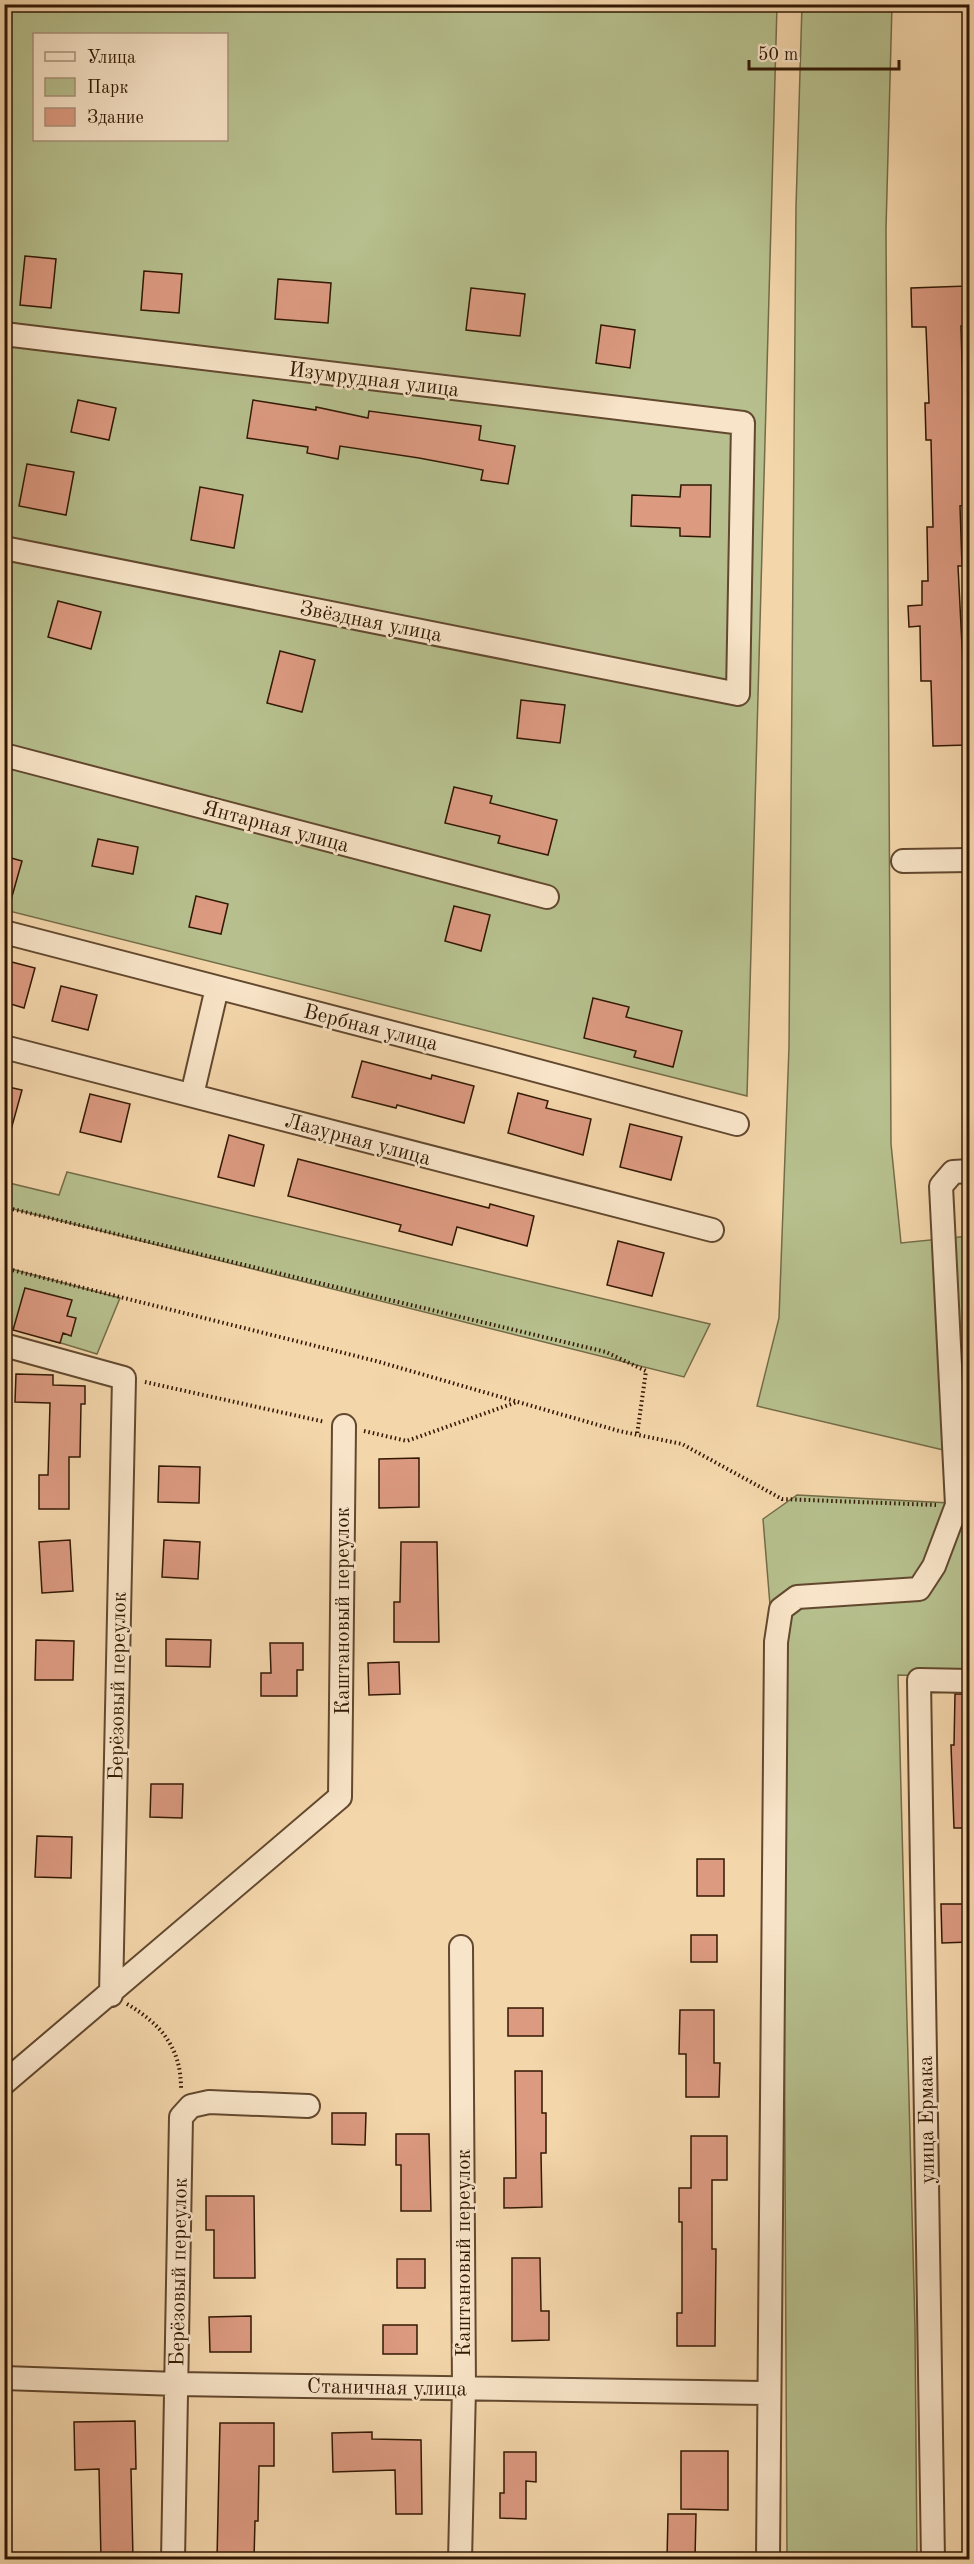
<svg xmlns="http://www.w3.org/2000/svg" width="974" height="2564" font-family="'Old Standard TT',serif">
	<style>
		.green { fill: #b6bf8d; stroke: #746c48; stroke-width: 1.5; fill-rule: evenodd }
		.building { fill: #dc9a81; stroke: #321804; stroke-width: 1.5 }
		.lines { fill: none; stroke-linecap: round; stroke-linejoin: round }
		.minor-casing { stroke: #62482e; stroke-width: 26 }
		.path { stroke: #321804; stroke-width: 4; stroke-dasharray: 1.5 3; stroke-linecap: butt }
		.minor { stroke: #f8e4c8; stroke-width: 22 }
		.labels { text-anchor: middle; stroke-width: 5; stroke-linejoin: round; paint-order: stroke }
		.street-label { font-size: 21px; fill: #321804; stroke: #f8e4c8 }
	</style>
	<rect width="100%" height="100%" fill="#f4d6ab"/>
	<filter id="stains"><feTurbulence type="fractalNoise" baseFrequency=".00333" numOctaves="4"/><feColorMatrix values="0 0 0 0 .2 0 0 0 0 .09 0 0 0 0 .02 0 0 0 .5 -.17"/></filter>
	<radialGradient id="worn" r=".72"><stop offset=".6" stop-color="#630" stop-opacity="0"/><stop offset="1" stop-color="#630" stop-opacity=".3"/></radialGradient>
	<!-- green -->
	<path class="green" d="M 5,5 L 777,5 L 747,1096 L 5,910 ZM 34,34 L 226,34 L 226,140 L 34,140 Z
		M 802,5 L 892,5 L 886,229 L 891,1144 L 901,1243 L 969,1236 L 969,1456 L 757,1406 L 779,1318 L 789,1047 L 796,207 Z
		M 67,1172 L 710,1324 L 684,1377 L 5,1207 L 5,1182 L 59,1195 Z
		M 4,1267 L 120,1298 L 97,1354 L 5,1326 Z
		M 797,1495 L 969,1504 L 969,1677 L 898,1675 L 915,2328 L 917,2559 L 787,2559 L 783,1765 L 763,1519 Z"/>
	<!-- building -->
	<path class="building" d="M 25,256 L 56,259 L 51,308 L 20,305 Z
		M 144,271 L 182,274 L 179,313 L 141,310 Z
		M 278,279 L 331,283 L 328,323 L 275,319 Z
		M 967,286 L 969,325 L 961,326 L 966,505 L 960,506 L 962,566 L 958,566 L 967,745 L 933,746 L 931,681 L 921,681 L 920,626 L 909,627 L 908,606 L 922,605 L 922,581 L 928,581 L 927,527 L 933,527 L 931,440 L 926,440 L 925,403 L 929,403 L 926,327 L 912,327 L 911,288 Z
		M 471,288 L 525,294 L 520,336 L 466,330 Z
		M 601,325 L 635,330 L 630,368 L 596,363 Z
		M 78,400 L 116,408 L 109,440 L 71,432 Z
		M 253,400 L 316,410 L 316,407 L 368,418 L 369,411 L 481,426 L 479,440 L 515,446 L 508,484 L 481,480 L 483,470 L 419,458 L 340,446 L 338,459 L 307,453 L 308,447 L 247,438 Z
		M 27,464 L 74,472 L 66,515 L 19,506 Z
		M 681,485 L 711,485 L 710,537 L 680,536 L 680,528 L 631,526 L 632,495 L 680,497 Z
		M 200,487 L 243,495 L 234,548 L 191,540 Z
		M 58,601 L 101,612 L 91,649 L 48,637 Z
		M 280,651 L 315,660 L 302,712 L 267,703 Z
		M 521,700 L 565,705 L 560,743 L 517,738 Z
		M 454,787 L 492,796 L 490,803 L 557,820 L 548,855 L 498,843 L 500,836 L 445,823 Z
		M 98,839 L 138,847 L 133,874 L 92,866 Z
		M 4,856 L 22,861 L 9,907 L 4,907 Z
		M 196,896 L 228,904 L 221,934 L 189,927 Z
		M 454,906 L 490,915 L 481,951 L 445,941 Z
		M 4,960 L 35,968 L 24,1008 L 4,1002 Z
		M 61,986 L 97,995 L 88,1030 L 52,1021 Z
		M 593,998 L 629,1007 L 626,1017 L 682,1031 L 673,1067 L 634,1057 L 636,1051 L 584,1038 Z
		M 362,1061 L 431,1079 L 432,1075 L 474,1086 L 464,1123 L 397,1105 L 396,1108 L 352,1097 Z
		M 4,1086 L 22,1090 L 9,1137 L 4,1136 Z
		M 518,1093 L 548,1101 L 546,1108 L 591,1119 L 583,1155 L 508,1133 Z
		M 90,1094 L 130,1104 L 121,1142 L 80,1132 Z
		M 630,1124 L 682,1137 L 671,1180 L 620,1167 Z
		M 229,1135 L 264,1145 L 254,1186 L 218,1177 Z
		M 298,1159 L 489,1208 L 490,1204 L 534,1216 L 527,1246 L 457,1227 L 452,1245 L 399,1231 L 401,1225 L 288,1196 Z
		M 618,1241 L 664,1253 L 652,1296 L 607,1285 Z
		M 25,1288 L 72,1300 L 67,1316 L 76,1318 L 71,1336 L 63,1333 L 60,1343 L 13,1330 Z
		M 16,1374 L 53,1375 L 53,1385 L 85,1386 L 85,1404 L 81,1404 L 80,1457 L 69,1457 L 69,1509 L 39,1509 L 39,1475 L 48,1475 L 50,1403 L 15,1402 Z
		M 419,1458 L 419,1507 L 379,1508 L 379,1459 Z
		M 159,1466 L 200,1467 L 199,1503 L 158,1502 Z
		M 70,1540 L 73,1591 L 42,1593 L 39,1542 Z
		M 164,1540 L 200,1542 L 198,1579 L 162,1577 Z
		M 401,1542 L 437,1542 L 439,1642 L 394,1642 L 394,1602 L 400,1602 Z
		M 166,1639 L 211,1640 L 210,1667 L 166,1666 Z
		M 36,1640 L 74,1641 L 73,1680 L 35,1680 Z
		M 270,1643 L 303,1643 L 303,1670 L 297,1670 L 297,1696 L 261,1696 L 261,1673 L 271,1673 Z
		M 399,1662 L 400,1694 L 369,1695 L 368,1663 Z
		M 955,1694 L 969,1694 L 969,1828 L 954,1828 L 951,1745 L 954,1745 Z
		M 151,1784 L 183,1784 L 182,1818 L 150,1817 Z
		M 37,1836 L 72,1837 L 71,1878 L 35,1877 Z
		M 697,1859 L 724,1859 L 724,1896 L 697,1896 Z
		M 941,1904 L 969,1904 L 969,1942 L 942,1943 Z
		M 691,1935 L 717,1935 L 717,1962 L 691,1962 Z
		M 508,2008 L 543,2008 L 543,2036 L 508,2036 Z
		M 680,2010 L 714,2010 L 714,2063 L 720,2063 L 719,2097 L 686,2097 L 686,2054 L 679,2054 Z
		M 515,2071 L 542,2071 L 542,2113 L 546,2113 L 546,2153 L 541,2153 L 542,2207 L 504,2208 L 504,2178 L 516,2178 Z
		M 332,2113 L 366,2113 L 365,2145 L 332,2144 Z
		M 396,2134 L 429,2134 L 431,2211 L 401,2211 L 401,2165 L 396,2165 Z
		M 691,2136 L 727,2136 L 727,2180 L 712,2180 L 712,2249 L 716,2249 L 715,2346 L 677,2346 L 677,2313 L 682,2313 L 682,2222 L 679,2222 L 679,2188 L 691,2188 Z
		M 206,2196 L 254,2196 L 255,2278 L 214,2278 L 214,2230 L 206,2230 Z
		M 512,2258 L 540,2258 L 541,2311 L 549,2311 L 549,2340 L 512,2341 Z
		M 397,2259 L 425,2259 L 425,2288 L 397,2288 Z
		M 251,2316 L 251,2352 L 210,2352 L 209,2317 Z
		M 383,2325 L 417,2325 L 417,2354 L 383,2354 Z
		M 135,2421 L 136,2469 L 131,2469 L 133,2559 L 101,2559 L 99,2469 L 75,2470 L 74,2422 Z
		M 220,2423 L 274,2423 L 274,2466 L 259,2466 L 258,2521 L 255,2521 L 254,2559 L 217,2559 Z
		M 372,2432 L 372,2439 L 421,2440 L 422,2514 L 396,2514 L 395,2470 L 333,2472 L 332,2433 Z
		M 681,2451 L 728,2451 L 728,2510 L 681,2509 Z
		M 504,2452 L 536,2452 L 536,2482 L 526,2481 L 526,2519 L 500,2518 L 500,2493 L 504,2493 Z
		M 668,2514 L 696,2514 L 695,2559 L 667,2559 Z"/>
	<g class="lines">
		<defs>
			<path id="minor" d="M 4,334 L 743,423 L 738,694 L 4,548
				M 4,755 L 547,897
				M 903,861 L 970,860
				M 4,932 L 501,1061 L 737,1124
				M 4,1047 L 712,1230
				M 192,1095 L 217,988
				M 4,1345 L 124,1378 L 111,1995
				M 4,2083 L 340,1797 L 344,1426
				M 4,2378 L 177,2384 L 769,2393
				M 173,2560 L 181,2117 L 191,2106 L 209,2102 L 308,2106
				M 460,2560 L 464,2388 L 461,1947
				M 768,2560 L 776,1642 L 781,1609 L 797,1597 L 919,1589 L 934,1566 L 957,1505 L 941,1186 L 953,1172 L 970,1171
				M 933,2560 L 919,1680 L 970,1681"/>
		</defs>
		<!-- minor casing -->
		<use href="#minor" class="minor-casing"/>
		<!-- path -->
		<path class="path" d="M 4,1207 L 606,1352 L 646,1371 L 637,1435
			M 4,1268 L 376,1361 L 619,1431 L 682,1444 L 782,1499 L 936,1505
			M 145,1382 L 325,1422
			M 364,1431 L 407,1441 L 517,1402
			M 127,2004 C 161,2024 181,2048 181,2088"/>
		<!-- minor -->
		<use href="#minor" class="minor"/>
	</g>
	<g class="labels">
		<!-- street labels -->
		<g class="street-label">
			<text transform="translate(374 379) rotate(7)" y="7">Изумрудная улица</text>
			<text transform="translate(371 621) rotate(11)" y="7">Звёздная улица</text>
			<text transform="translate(276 826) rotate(15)" y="7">Янтарная улица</text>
			<text transform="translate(371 1027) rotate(14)" y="7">Вербная улица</text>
			<text transform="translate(358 1139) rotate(15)" y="7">Лазурная улица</text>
			<text transform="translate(342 1611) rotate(-90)" y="7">Каштановый переулок</text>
			<text transform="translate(117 1686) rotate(-89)" y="7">Берёзовый переулок</text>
			<text transform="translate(926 2120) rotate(-91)" y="7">улица Ермака</text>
			<text transform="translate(463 2253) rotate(-90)" y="7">Каштановый переулок</text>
			<text transform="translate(178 2272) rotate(-89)" y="7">Берёзовый переулок</text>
			<text transform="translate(387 2387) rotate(1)" y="7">Станичная улица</text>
		</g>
	</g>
	<!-- margin -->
	<rect width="974" height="2564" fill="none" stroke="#f4d6ab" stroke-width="24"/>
	<rect x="6" y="6" width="962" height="2552" fill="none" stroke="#321804" stroke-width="3"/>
	<rect x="12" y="12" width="950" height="2540" fill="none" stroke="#321804" stroke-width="1.5"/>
	<!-- legend -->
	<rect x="33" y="33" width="195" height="108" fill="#f8e4c8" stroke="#a9927a" stroke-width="1.5"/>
	<rect x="45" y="52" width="30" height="9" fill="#f8e4c8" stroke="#a9927a" stroke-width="1.5"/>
	<text x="87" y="63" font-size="18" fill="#321804">Улица</text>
	<rect x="45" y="78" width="30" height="18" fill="#b6bf8d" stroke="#a9927a" stroke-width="1.5"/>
	<text x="87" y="93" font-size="18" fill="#321804">Парк</text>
	<rect x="45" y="108" width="30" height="18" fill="#dc9a81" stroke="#a9927a" stroke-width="1.5"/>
	<text x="87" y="123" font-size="18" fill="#321804">Здание</text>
	<!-- scale -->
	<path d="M749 60v9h150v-9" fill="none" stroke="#321804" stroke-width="3"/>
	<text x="758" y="60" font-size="18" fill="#321804" stroke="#f8e4c8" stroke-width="4.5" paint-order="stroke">50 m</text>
	<rect width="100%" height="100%" filter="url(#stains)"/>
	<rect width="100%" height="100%" fill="url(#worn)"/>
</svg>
